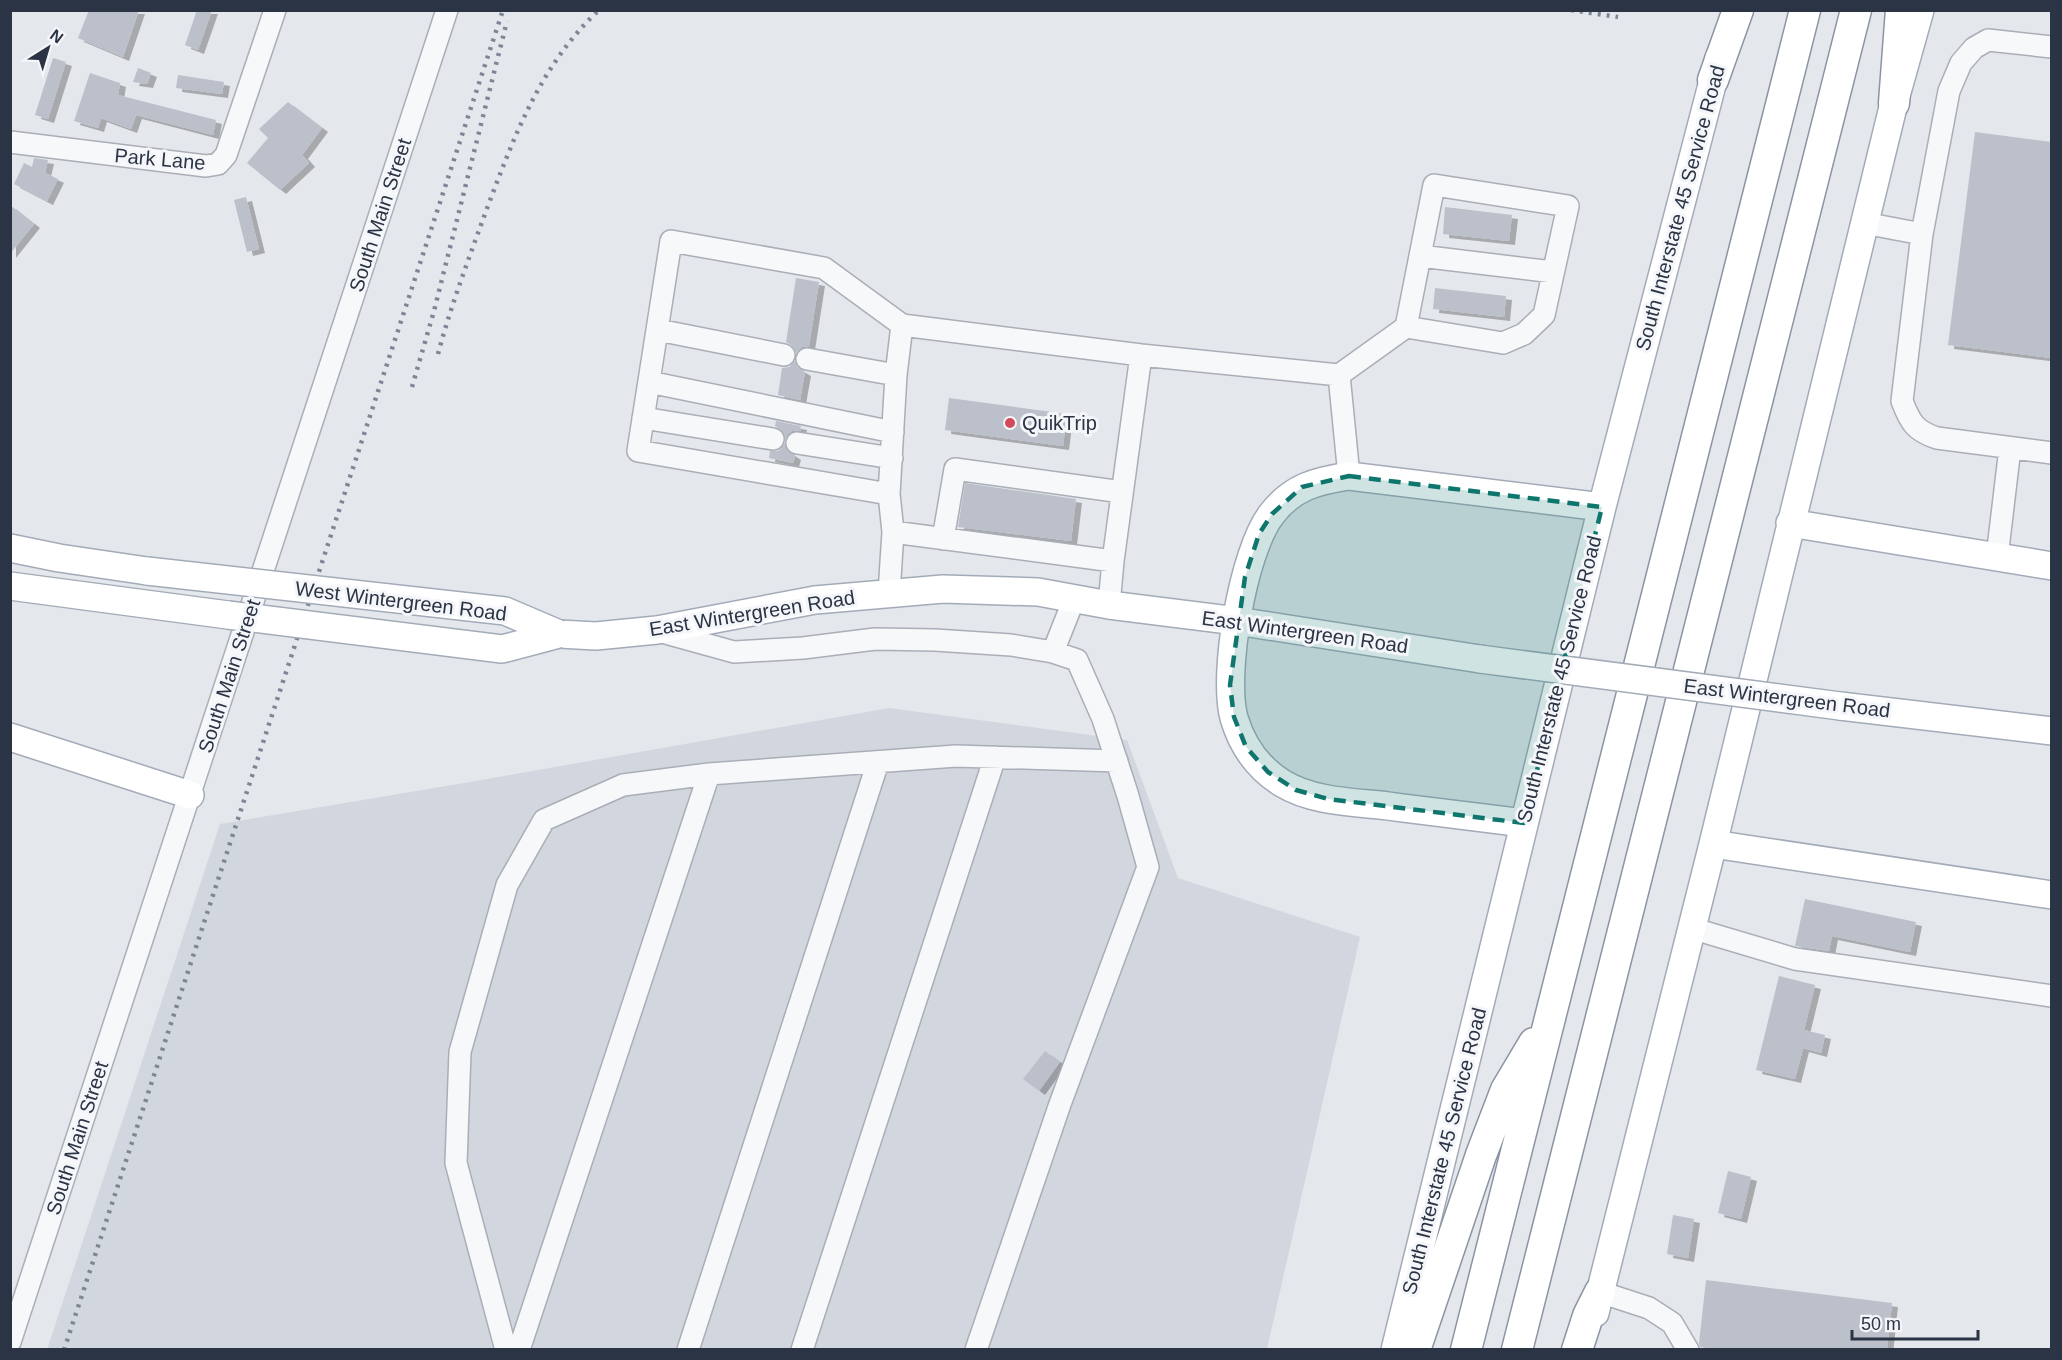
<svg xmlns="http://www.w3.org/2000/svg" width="2062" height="1360" font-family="Helvetica,sans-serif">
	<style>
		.built { fill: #d2d6de }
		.building { fill: #bbc0ca; filter: url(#shadow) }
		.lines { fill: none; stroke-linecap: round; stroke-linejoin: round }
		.minor-casing { stroke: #a9aeb7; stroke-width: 24 }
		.major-casing { stroke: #a3abb8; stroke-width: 30 }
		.highway-casing { stroke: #8b94a3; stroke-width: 33 }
		.minor { stroke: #f7f8fa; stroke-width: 21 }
		.major { stroke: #fff; stroke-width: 27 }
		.highway { stroke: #fff; stroke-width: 30 }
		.rail { stroke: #7d8696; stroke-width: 4.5; stroke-dasharray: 3 6; stroke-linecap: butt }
		.major-bridge-casing { stroke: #a3abb8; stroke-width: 30; stroke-linecap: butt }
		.major-bridge { stroke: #fff; stroke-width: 27 }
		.marked { fill: #0f766e; fill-opacity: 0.2; stroke: #0f766e; stroke-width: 4.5; stroke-dasharray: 12 8; stroke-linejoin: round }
		.poi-dot { fill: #d1495b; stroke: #f4f6f9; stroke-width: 2 }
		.labels { text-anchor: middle; stroke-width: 6; stroke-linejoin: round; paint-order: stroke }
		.street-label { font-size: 20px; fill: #2b3445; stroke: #f4f6f9 }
		.poi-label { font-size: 20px; fill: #2b3445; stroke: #f4f6f9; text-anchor: start }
	</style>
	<defs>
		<filter id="shadow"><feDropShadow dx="6" dy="4" stdDeviation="0" flood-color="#0004"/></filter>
	</defs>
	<rect width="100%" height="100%" fill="#e4e7ec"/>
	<!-- built -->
	<path class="built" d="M 889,708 L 1127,740 L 1178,878 L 1360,937 L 1267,1349 L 47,1350 L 220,824 L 476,781 Z"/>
	<!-- building -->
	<path class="building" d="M 89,10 L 139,10 L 123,57 L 78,38 Z
		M 197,10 L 212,10 L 198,50 L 185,45 Z
		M 53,58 L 66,62 L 48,119 L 35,115 Z
		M 138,68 L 151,73 L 147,84 L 133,82 Z
		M 90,73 L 120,83 L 118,95 L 216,120 L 213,135 L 136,115 L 131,129 L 101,118 L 98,128 L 74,121 Z
		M 178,75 L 224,82 L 222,94 L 176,88 Z
		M 288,102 L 322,128 L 302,155 L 309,163 L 280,190 L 247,163 L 268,138 L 259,129 Z
		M 1975,132 L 2052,142 L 2052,358 L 1948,345 Z
		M 34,158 L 48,160 L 45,173 L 58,179 L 47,201 L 14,184 L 24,163 L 32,167 Z
		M 246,197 L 259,249 L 247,252 L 234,200 Z
		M 10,205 L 34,224 L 10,254 Z
		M 1445,207 L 1512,215 L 1509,241 L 1443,234 Z
		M 796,278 L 819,282 L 809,346 L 802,347 L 796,353 L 793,346 L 786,342 Z
		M 1435,288 L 1506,296 L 1504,317 L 1433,309 Z
		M 795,361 L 798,368 L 805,372 L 800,400 L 778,395 L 782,368 L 789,367 Z
		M 949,398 L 1067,414 L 1063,446 L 945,430 Z
		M 776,421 L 801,426 L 800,431 L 792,431 L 785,439 L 781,430 L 775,426 Z
		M 785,443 L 789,452 L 795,456 L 793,463 L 769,458 L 770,451 L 778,451 Z
		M 965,483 L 1076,499 L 1071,541 L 958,527 Z
		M 1805,899 L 1916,922 L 1910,952 L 1832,936 L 1829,951 L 1795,946 Z
		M 1779,976 L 1815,985 L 1804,1030 L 1825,1035 L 1821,1053 L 1803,1048 L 1795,1079 L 1756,1070 Z
		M 1045,1051 L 1060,1062 L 1039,1091 L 1023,1079 Z
		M 1728,1171 L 1751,1177 L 1741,1219 L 1718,1213 Z
		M 1673,1215 L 1694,1219 L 1688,1258 L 1667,1254 Z
		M 1706,1280 L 1892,1303 L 1887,1350 L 1717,1350 L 1700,1347 L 1699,1343 Z"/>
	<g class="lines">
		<defs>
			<path id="minor" d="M 2052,47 L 1988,40 L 1974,48 L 1961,63 L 1949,91 L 1922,234 L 1902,401 C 1910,422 1915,431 1937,438 L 2052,453
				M 10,142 L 206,166 L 218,164 L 226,155 L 275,10
				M 1864,223 L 1922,234
				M 1420,256 L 1553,272
				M 658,330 L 784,355
				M 807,359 L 896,375
				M 1339,375 L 1406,327 L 1434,185 L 1568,206 L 1544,315 L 1524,334 L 1503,343 L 1406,327
				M 649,382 L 893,432
				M 643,418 L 773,439
				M 797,443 L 892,458
				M 889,494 L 896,375 L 902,325
				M 893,532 L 1113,561
				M 943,539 L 955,469 L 1122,492
				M 1997,557 L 2010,448
				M 889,593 L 893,532 L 889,494 L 638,451 L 671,241 L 824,268 L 902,325 L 1141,355 L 1339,375 L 1349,476
				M 1109,605 L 1113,561 L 1141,355
				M 658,631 L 734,652 L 803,648 L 875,639 L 935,640 L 1011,645 L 1053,652 L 1077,660 L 1103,719 L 1128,796 L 1148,867 L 1060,1104 L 976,1350
				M 1053,652 L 1074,599
				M 1691,928 L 1795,959 L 2052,996
				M 1600,1292 L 1649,1308 L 1672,1323 L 1688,1350
				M 10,1342 L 447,10
				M 506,1350 L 456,1163 L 460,1052 L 507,885 L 544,820 L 623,785 L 709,774 L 956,756 L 1117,761
				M 519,1350 L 709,774
				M 688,1350 L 878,762
				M 802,1350 L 995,757"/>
			<path id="major" d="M 1790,523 L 2052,566
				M 10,548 L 59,558 L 147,571
				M 10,586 L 228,615
				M 559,634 L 596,636 L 657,630 L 815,600 L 943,589 L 1038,592 L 1109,605 L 1237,621 L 1480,659
				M 1840,706 L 2052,731
				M 10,737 L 190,795
				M 1524,823 C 1478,817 1433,812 1388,806 C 1353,802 1313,802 1282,783 C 1258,768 1242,745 1234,718 C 1222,674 1243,552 1271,515 C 1292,487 1316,481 1349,476 L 1602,507
				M 1713,844 L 2052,895
				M 1595,1313 L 1713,844 L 1894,103 L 1920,10
				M 1395,1350 L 1602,507 L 1719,58"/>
			<path id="highway" d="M 1713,80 L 1738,10
				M 1894,103 L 1901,10
				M 1415,1350 L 1481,1155 L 1506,1090 L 1534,1043
				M 1466,1350 L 1805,10
				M 1517,1350 L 1856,10
				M 1577,1350 L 1588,1316 L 1600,1292"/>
		</defs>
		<!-- minor casing -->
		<use href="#minor" class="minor-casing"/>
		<!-- major casing -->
		<use href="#major" class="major-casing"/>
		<!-- highway casing -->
		<use href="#highway" class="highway-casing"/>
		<!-- minor -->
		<use href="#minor" class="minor"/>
		<!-- major -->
		<use href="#major" class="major"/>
		<!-- highway -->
		<use href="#highway" class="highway"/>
		<!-- rail -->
		<path class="rail" d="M 1571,10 L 1618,17
			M 438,354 C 451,305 469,258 486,211 C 514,137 540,65 599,10
			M 412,387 L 434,311 L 507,21
			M 64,1350 L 503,10"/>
		<defs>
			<path id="major-bridge" d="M 147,571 L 505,611 L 559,634
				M 228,615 L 502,649 L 559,634
				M 1480,659 L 1840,706"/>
		</defs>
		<!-- major-bridge casing -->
		<use href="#major-bridge" class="major-bridge-casing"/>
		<!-- major-bridge -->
		<use href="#major-bridge" class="major-bridge"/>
	</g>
	<!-- marked area -->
	<path class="marked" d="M 1349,476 L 1602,507 L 1524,823 L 1328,799 L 1296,790 L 1268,772 L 1246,747 L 1234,717 L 1230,685 L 1245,577 L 1259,534 L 1272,514 L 1302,487 Z"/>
	<!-- markers -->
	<circle class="poi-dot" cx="1010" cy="423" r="6"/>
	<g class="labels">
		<!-- street labels -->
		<g class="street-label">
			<text transform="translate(160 159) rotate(5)" y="7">Park Lane</text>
			<text transform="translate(1680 208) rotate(-75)" y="7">South Interstate 45 Service Road</text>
			<text transform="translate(380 215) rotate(-72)" y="7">South Main Street</text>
			<text transform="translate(401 601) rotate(7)" y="7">West Wintergreen Road</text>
			<text transform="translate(752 613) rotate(-9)" y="7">East Wintergreen Road</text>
			<text transform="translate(1305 632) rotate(8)" y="7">East Wintergreen Road</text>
			<text transform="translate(229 676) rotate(-72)" y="7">South Main Street</text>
			<text transform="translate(1559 679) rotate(-76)" y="7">South Interstate 45 Service Road</text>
			<text transform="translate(1787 698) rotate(7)" y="7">East Wintergreen Road</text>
			<text transform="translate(77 1138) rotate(-72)" y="7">South Main Street</text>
			<text transform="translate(1444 1151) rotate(-76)" y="7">South Interstate 45 Service Road</text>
		</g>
		<!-- poi labels -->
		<g class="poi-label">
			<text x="1022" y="430">QuikTrip</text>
		</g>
	</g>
	<!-- border -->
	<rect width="2062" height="1360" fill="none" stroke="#2b3445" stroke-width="24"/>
	<!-- north arrow -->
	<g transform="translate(48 48) rotate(37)" stroke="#f4f6f9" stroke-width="4.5" paint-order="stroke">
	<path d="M0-4.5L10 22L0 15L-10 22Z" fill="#2b3445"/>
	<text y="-9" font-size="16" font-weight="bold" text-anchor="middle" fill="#2b3445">N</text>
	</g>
	<!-- scale -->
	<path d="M1852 1330v9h126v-9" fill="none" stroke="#2b3445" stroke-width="3"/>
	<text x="1861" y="1330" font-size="18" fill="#2b3445" stroke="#f4f6f9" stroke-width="4.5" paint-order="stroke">50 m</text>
</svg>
